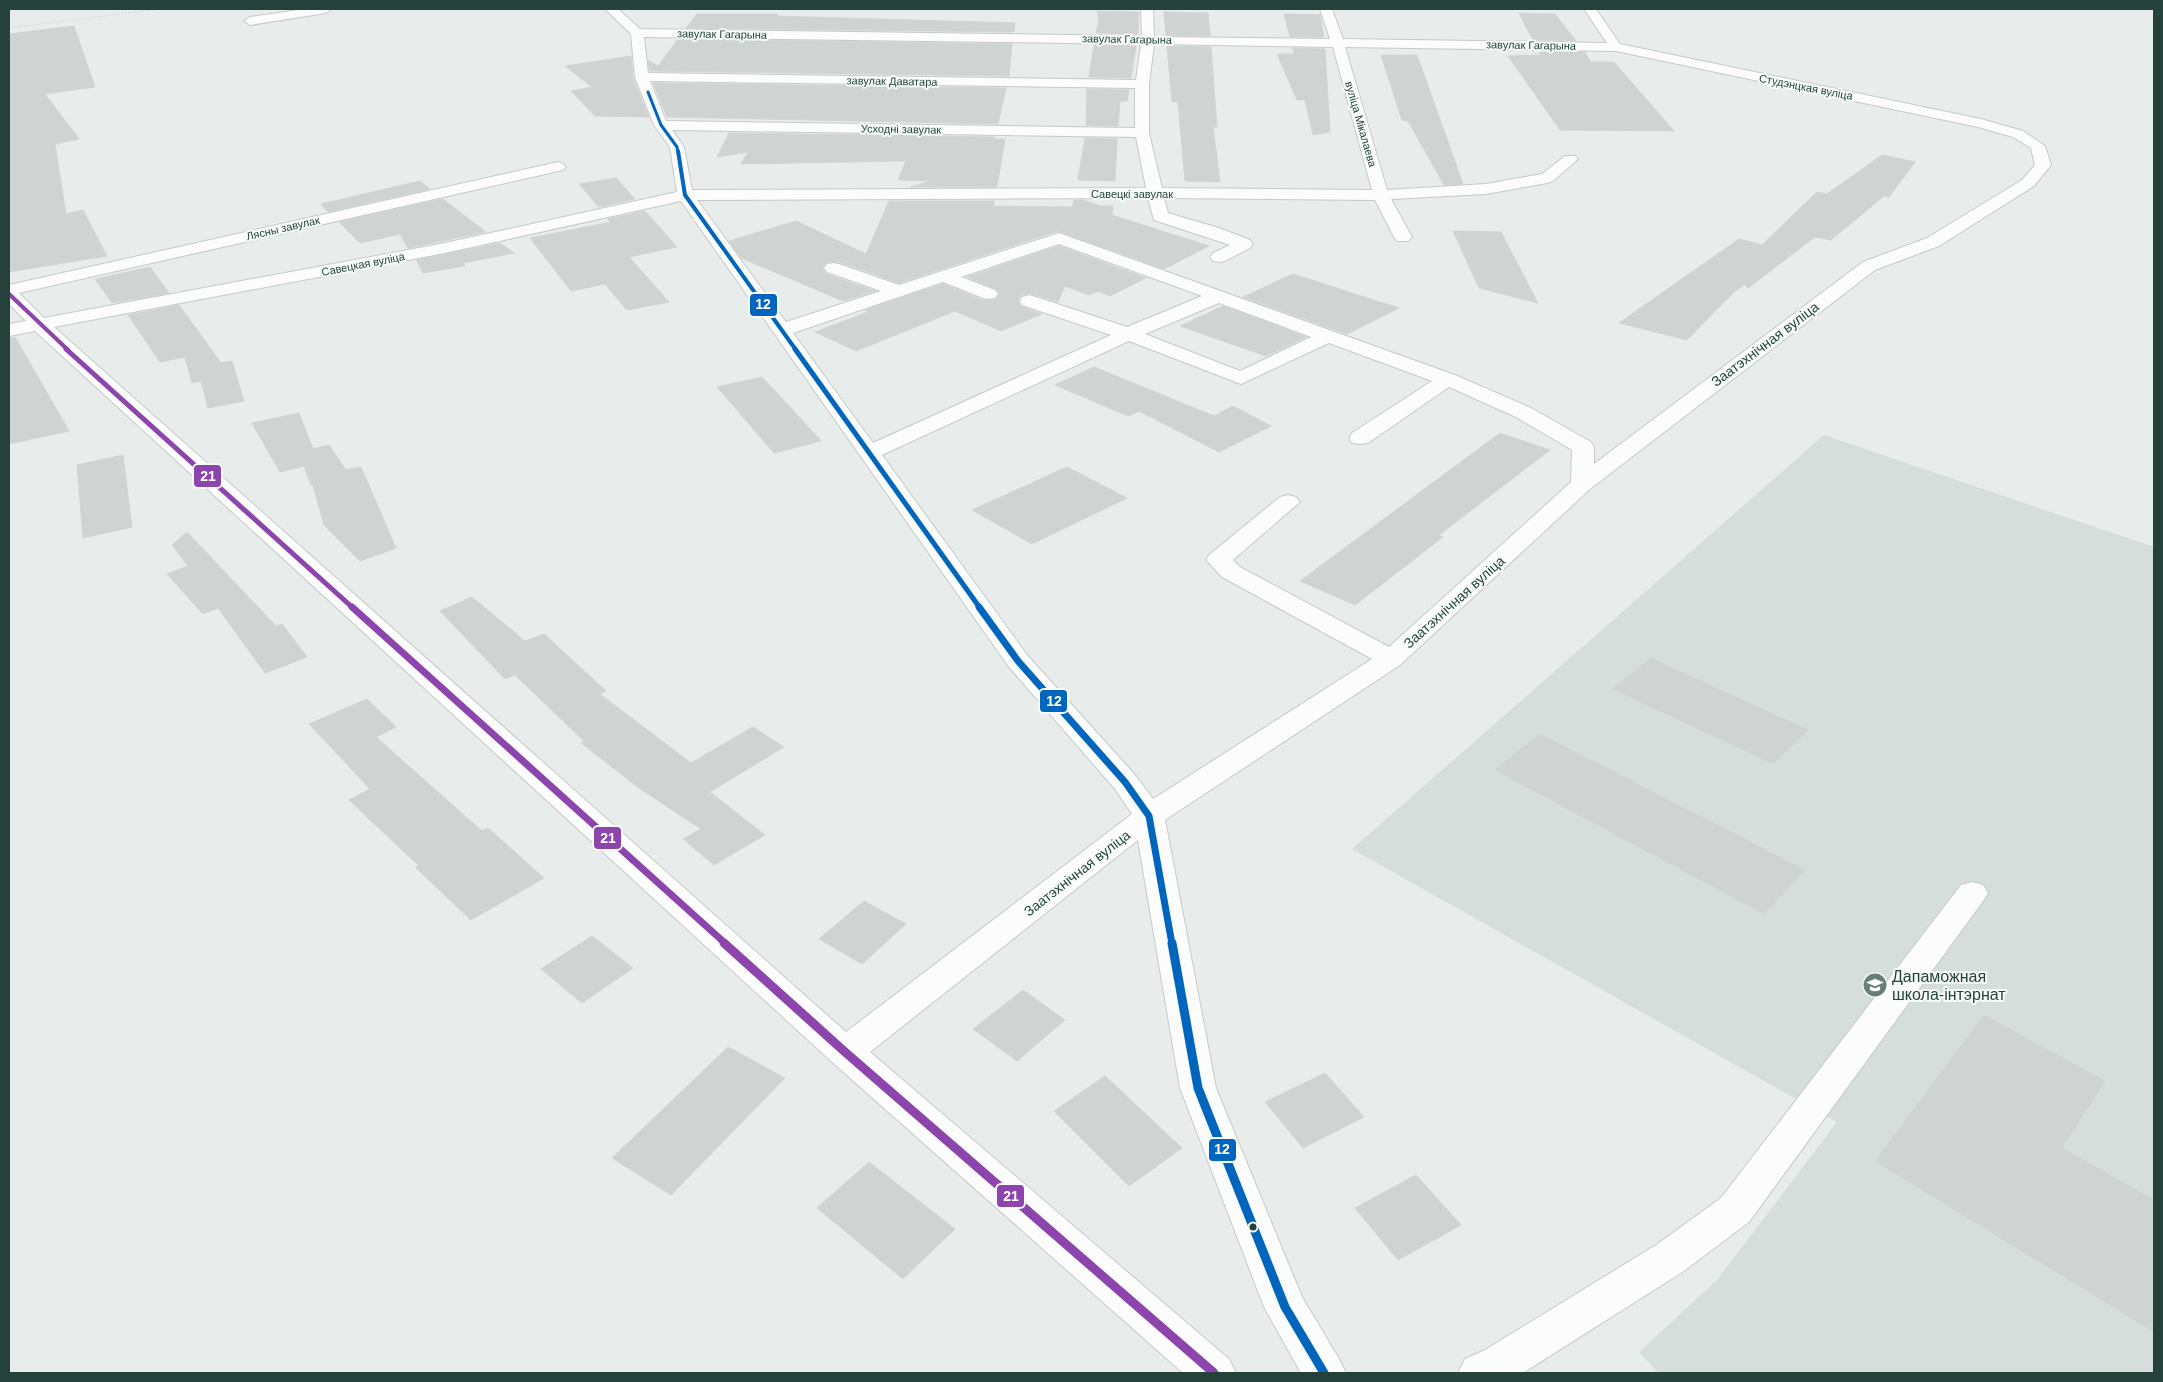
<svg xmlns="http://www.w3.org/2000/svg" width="2163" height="1382" font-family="Arial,sans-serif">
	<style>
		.built { fill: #d6dedb }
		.building { fill: #cfd4d2; stroke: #d1d6d4 }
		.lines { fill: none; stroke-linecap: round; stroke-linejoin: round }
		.minor-casing { stroke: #c5cac8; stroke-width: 2 }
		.path { stroke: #c3ccca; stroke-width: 1; stroke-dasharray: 1 2; stroke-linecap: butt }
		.minor { fill: #fcfcfc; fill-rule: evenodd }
		.bus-1-far4-casing { stroke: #f7fbf9; stroke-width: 5 }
		.bus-1-far3-casing { stroke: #f7fbf9; stroke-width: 6 }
		.bus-1-far2-casing { stroke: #f7fbf9; stroke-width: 8 }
		.bus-1-far1-casing { stroke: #f7fbf9; stroke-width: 11 }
		.bus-1-casing { stroke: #f7fbf9; stroke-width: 12 }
		.bus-2-far3-casing { stroke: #f7fbf9; stroke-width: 6 }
		.bus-2-far2-casing { stroke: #f7fbf9; stroke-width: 8 }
		.bus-2-far1-casing { stroke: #f7fbf9; stroke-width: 11 }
		.bus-2-casing { stroke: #f7fbf9; stroke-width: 12 }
		.bus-1-far4 { stroke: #0065bd; stroke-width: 3 }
		.bus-1-far3 { stroke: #0065bd; stroke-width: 4 }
		.bus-1-far2 { stroke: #0065bd; stroke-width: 5 }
		.bus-1-far1 { stroke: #0065bd; stroke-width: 7 }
		.bus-1 { stroke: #0065bd; stroke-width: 9 }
		.bus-2-far3 { stroke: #8e44ad; stroke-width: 4 }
		.bus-2-far2 { stroke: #8e44ad; stroke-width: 5 }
		.bus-2-far1 { stroke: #8e44ad; stroke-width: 7 }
		.bus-2 { stroke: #8e44ad; stroke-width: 9 }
		.bus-dot { fill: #24423a; stroke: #f7fbf9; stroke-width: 2 }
		.labels { text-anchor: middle; stroke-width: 4; stroke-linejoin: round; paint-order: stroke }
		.far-street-label { font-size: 11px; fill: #24423a; stroke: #f7fbf9 }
		.street-label { font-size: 14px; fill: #24423a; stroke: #f7fbf9 }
		.near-poi-label { font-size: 16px; fill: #24423a; stroke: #f7fbf9; text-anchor: start }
		.line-badge { stroke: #f7fbf9; stroke-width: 2 }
		.badge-label { font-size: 14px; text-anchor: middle; font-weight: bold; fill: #fff }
	</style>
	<rect width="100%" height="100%" fill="#e8edeb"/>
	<!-- built -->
	<path class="built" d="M 1824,435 L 2154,547 L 2154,1373 L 1659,1373 L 1639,1352 L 1717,1280 L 1837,1122 L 1352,849 Z"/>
	<!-- building -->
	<path class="building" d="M 1097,11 L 1139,12 L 1138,34 L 1096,33 L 1099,20 Z
		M 1164,12 L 1208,13 L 1210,36 L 1166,35 Z
		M 1519,13 L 1555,14 L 1576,41 L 1533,40 Z
		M 697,14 L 778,14 L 776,16 L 1015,23 L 1014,32 L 686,28 Z
		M 1284,14 L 1320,15 L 1324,37 L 1290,37 Z
		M 74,26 L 95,87 L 45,94 L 79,139 L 55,144 L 66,214 L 83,210 L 107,256 L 9,272 L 9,34 Z
		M 678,39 L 1012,44 L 1009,76 L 650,71 L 648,60 L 658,66 Z
		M 1094,45 L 1136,46 L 1131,78 L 1089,77 Z
		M 1167,46 L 1211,47 L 1217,127 L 1213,127 L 1220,182 L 1185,181 L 1178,102 L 1172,102 Z
		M 1293,48 L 1325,49 L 1330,132 L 1313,135 L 1305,100 L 1297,100 L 1277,54 L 1294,54 Z
		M 1539,52 L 1585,52 L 1591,62 L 1614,62 L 1674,131 L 1560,130 L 1508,56 L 1541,55 Z
		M 1381,55 L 1417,55 L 1463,184 L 1444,185 L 1408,121 L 1402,120 Z
		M 631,56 L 633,78 L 649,117 L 595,116 L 571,91 L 592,87 L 565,66 Z
		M 653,83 L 1006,88 L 998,124 L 667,117 Z
		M 1087,89 L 1129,90 L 1127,101 L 1120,101 L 1118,126 L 1086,125 Z
		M 729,133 L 995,137 L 995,139 L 1005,139 L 997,187 L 910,187 L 932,181 L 898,180 L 906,161 L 741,164 L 748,152 L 717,157 Z
		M 1085,138 L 1117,139 L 1115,181 L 1078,180 Z
		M 1882,155 L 1915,162 L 1889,197 L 1884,196 L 1831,240 L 1815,237 L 1748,288 L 1745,284 L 1732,294 L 1687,340 L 1619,323 L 1739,239 L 1762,245 L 1817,192 L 1827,194 Z
		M 616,178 L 635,199 L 599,207 L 579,184 Z
		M 420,181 L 430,189 L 328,212 L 321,204 Z
		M 443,199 L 486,232 L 408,248 L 400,234 L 360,243 L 339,222 Z
		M 1074,200 L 1083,200 L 1100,206 L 1113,206 L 1112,215 L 1209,246 L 1164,269 L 1058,231 L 899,283 L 840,262 L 827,262 L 822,268 L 826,274 L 875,291 L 843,301 L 741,258 L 729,241 L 796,221 L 866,254 L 889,201 L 994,201 L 994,206 L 1072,207 Z
		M 645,211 L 677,247 L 629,257 L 669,302 L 627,310 L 605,284 L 571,291 L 530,238 L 611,222 L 608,219 Z
		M 1453,231 L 1501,232 L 1538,303 L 1479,288 Z
		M 500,243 L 514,253 L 463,263 L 465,266 L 423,273 L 416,260 Z
		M 1059,246 L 1146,278 L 1110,296 L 1098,291 L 1089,295 L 1065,286 L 1058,302 L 1030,293 L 1021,295 L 1018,300 L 1020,306 L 1042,314 L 1001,331 L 955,311 L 856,351 L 815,332 L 868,312 L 865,310 L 943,284 L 982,300 L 995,300 L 1000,294 L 996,289 L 967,277 Z
		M 150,267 L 169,293 L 112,303 L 95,279 Z
		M 1293,274 L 1358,295 L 1399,308 L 1347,334 L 1243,297 Z
		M 179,305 L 221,363 L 232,361 L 244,401 L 208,408 L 201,381 L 192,383 L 185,357 L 160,362 L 128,315 Z
		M 1223,306 L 1306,337 L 1266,356 L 1180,326 Z
		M 15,337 L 69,431 L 9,444 L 9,338 Z
		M 1094,367 L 1214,416 L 1233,406 L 1271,426 L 1219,452 L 1139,411 L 1128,416 L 1055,385 Z
		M 762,377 L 790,407 L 821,441 L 774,453 L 717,387 Z
		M 299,413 L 313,449 L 329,445 L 346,470 L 361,467 L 396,548 L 360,561 L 324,525 L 313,485 L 311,485 L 304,466 L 280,472 L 252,423 Z
		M 1500,433 L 1550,450 L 1439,535 L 1443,537 L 1355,605 L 1300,581 Z
		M 123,455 L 132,527 L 83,538 L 77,465 Z
		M 1067,467 L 1127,498 L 1032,544 L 972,510 Z
		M 187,532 L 276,626 L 282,624 L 307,657 L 265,673 L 218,608 L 203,614 L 167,574 L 188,566 L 172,545 Z
		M 472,597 L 525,641 L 544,634 L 606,691 L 600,694 L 691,763 L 753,727 L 784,747 L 710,792 L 765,835 L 714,865 L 683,839 L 701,829 L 639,788 L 581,743 L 584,741 L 515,675 L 505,679 L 440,611 Z
		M 1651,658 L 1808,730 L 1773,764 L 1613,689 Z
		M 367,699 L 396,727 L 376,737 L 482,831 L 488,828 L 544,878 L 471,920 L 415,867 L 419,866 L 349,800 L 370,789 L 309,724 Z
		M 1540,734 L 1805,870 L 1764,914 L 1495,770 Z
		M 864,901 L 906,924 L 862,964 L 819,939 Z
		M 592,936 L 633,968 L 582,1003 L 541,969 Z
		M 1023,990 L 1065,1020 L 1017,1061 L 973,1029 Z
		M 1984,1015 L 2105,1081 L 2062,1148 L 2154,1200 L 2154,1332 L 1875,1161 Z
		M 728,1047 L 785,1078 L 671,1195 L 612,1158 Z
		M 1325,1073 L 1364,1117 L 1303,1148 L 1265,1102 Z
		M 1105,1076 L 1182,1148 L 1129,1186 L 1054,1111 Z
		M 869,1162 L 955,1229 L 903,1279 L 817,1208 Z
		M 1416,1175 L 1461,1225 L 1398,1260 L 1355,1208 Z"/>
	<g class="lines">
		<defs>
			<path id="minor" d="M 305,9 L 332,9 L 326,13 L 250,25 L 244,21 L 250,17 Z
				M 605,9 L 618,9 L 640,29 L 1142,36 L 1141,9 L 1153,9 L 1154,37 L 1330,39 L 1320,9 L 1332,9 L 1343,39 L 1607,43 L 1584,9 L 1596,9 L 1620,44 L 1981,119 L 2023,131 L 2045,146 L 2051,165 L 2034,186 L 1939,246 L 1875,270 L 1590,489 L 1400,665 L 1165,820 L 1216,1088 L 1302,1297 L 1339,1359 L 1346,1373 L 1301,1373 L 1264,1307 L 1180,1088 L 1138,840 L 870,1052 L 1229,1359 L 1236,1373 L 1183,1373 L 832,1062 L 35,331 L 9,336 L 9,324 L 26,321 L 9,304 L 9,285 L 558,162 L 563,164 L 566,167 L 563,170 L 19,293 L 44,318 L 445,243 L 677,192 L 670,147 L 654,125 L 635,77 L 631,34 ZM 644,37 L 1141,44 L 1136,80 L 648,73 ZM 1154,44 L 1333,47 L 1372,190 L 1162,188 L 1149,133 L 1149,84 ZM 1345,47 L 1616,51 L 1978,127 L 2013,137 L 2031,148 L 2035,165 L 2022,180 L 1927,238 L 1863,262 L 1594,464 L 1594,447 L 1591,442 L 1531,408 L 1455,375 L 1059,233 L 899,285 L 839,264 L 833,263 L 827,264 L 824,268 L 827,272 L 881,291 L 786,322 L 697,200 L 1148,198 L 1154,220 L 1230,245 L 1213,253 L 1210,257 L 1213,261 L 1219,262 L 1225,261 L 1250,248 L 1253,244 L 1250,240 L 1219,228 L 1168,213 L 1164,198 L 1375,200 L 1394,237 L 1397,241 L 1409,241 L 1412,237 L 1391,199 L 1486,194 L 1547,183 L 1553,181 L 1578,159 L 1575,156 L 1565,156 L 1542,174 L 1486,184 L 1387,190 ZM 650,81 L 1135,88 L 1135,128 L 666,121 ZM 672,130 L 1136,137 L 1146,188 L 692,190 L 684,147 ZM 681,201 L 1009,667 L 1115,789 L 1132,814 L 846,1032 L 54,327 L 445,253 ZM 1059,244 L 1202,296 L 1127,327 L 1036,297 L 1029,295 L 1022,297 L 1020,301 L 1022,305 L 1111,335 L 873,443 L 793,333 L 943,282 L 983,298 L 989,299 L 995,298 L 998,294 L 995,290 L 961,277 ZM 1219,303 L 1311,337 L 1240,371 L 1145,334 ZM 1129,341 L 1241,384 L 1329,343 L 1432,381 L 1352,433 L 1349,438 L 1352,443 L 1360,444 L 1368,443 L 1449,387 L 1516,417 L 1572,450 L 1571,482 L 1389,647 L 1240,567 L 1233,560 L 1300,502 L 1296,497 L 1288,495 L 1280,497 L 1209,555 L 1206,560 L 1222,577 L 1372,659 L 1153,799 L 1135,775 L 1027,655 L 882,455 Z
				M 1972,882 L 1983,885 L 1988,893 L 1983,901 L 1749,1222 L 1684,1271 L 1523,1373 L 1458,1373 L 1465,1359 L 1485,1350 L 1656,1245 L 1721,1198 L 1961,885 Z"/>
		</defs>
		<!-- minor casing -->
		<use href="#minor" class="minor-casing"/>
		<!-- path -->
		<path class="path" d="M 9,28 L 161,9"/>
		<!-- minor -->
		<use href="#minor" class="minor"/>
		<defs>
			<path id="bus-1-far4" d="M 648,92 L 661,125 L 677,147 L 678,152"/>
			<path id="bus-1-far3" d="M 678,151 L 685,195 L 796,350"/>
			<path id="bus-1-far2" d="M 795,349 L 980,608"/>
			<path id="bus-1-far1" d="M 979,607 L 1018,661 L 1125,782 L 1149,816 L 1172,944"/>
			<path id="bus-1" d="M 1172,943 L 1198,1088 L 1285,1307 L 1324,1373"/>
			<path id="bus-2-far3" d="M 9,294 L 68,350"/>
			<path id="bus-2-far2" d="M 66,349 L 353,608"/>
			<path id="bus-2-far1" d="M 352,607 L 726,944"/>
			<path id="bus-2" d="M 724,943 L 845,1052 L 1214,1373"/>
		</defs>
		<!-- bus-1-far4 casing -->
		<use href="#bus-1-far4" class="bus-1-far4-casing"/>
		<!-- bus-1-far3 casing -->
		<use href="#bus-1-far3" class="bus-1-far3-casing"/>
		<!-- bus-1-far2 casing -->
		<use href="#bus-1-far2" class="bus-1-far2-casing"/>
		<!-- bus-1-far1 casing -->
		<use href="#bus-1-far1" class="bus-1-far1-casing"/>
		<!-- bus-1 casing -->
		<use href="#bus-1" class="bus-1-casing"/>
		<!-- bus-2-far3 casing -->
		<use href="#bus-2-far3" class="bus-2-far3-casing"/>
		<!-- bus-2-far2 casing -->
		<use href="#bus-2-far2" class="bus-2-far2-casing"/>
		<!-- bus-2-far1 casing -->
		<use href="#bus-2-far1" class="bus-2-far1-casing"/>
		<!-- bus-2 casing -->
		<use href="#bus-2" class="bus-2-casing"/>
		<!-- bus-1-far4 -->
		<use href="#bus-1-far4" class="bus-1-far4"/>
		<!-- bus-1-far3 -->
		<use href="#bus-1-far3" class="bus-1-far3"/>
		<!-- bus-1-far2 -->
		<use href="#bus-1-far2" class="bus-1-far2"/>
		<!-- bus-1-far1 -->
		<use href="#bus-1-far1" class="bus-1-far1"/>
		<!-- bus-1 -->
		<use href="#bus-1" class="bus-1"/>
		<!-- bus-2-far3 -->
		<use href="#bus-2-far3" class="bus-2-far3"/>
		<!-- bus-2-far2 -->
		<use href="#bus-2-far2" class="bus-2-far2"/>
		<!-- bus-2-far1 -->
		<use href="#bus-2-far1" class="bus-2-far1"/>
		<!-- bus-2 -->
		<use href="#bus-2" class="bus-2"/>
	</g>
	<!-- icons -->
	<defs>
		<symbol id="school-disc" viewBox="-11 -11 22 22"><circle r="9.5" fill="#697e78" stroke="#f7fbf9"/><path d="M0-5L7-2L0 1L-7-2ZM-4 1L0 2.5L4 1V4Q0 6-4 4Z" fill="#fff"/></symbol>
	</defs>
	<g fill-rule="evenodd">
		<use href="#school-disc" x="1861" y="971" width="28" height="28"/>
	</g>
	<!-- markers -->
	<circle class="bus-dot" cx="1253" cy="1227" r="4.5"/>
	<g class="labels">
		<!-- far-street labels -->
		<g class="far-street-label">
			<text transform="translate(722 34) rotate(1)" y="4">завулак Гагарына</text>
			<text transform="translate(1127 39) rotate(1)" y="4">завулак Гагарына</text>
			<text transform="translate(1531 45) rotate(1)" y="4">завулак Гагарына</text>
			<text transform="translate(892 81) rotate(1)" y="4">завулак Даватара</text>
			<text transform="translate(1806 87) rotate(11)" y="4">Студэнцкая вуліца</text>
			<text transform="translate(1361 124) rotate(74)" y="4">вуліца Мікалаева</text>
			<text transform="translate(901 129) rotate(1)" y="4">Усходні завулак</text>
			<text x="1132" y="198">Савецкі завулак</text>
			<text transform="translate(283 228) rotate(-13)" y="4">Лясны завулак</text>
			<text transform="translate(363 264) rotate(-11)" y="4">Савецкая вуліца</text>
		</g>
		<!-- street labels -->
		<g class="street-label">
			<text transform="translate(1765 344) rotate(-37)" y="5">Заатэхнічная вуліца</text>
			<text transform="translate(1454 602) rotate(-42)" y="5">Заатэхнічная вуліца</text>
			<text transform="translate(1077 873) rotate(-38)" y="5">Заатэхнічная вуліца</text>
		</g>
		<!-- near-poi labels -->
		<g class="near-poi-label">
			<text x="1892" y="982">Дапаможная<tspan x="1892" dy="18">школа-інтэрнат</tspan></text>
		</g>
	</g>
	<g class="line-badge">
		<rect x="749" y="293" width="29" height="24" rx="5" fill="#0065bd"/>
		<rect x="193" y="464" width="29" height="24" rx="5" fill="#8e44ad"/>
		<rect x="1039" y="689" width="29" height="24" rx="5" fill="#0065bd"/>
		<rect x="593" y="826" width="29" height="24" rx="5" fill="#8e44ad"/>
		<rect x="1208" y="1138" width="29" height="24" rx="5" fill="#0065bd"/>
		<rect x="996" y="1184" width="29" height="24" rx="5" fill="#8e44ad"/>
	</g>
	<g class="badge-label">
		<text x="763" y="309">12</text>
		<text x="208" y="481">21</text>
		<text x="1054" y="706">12</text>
		<text x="608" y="843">21</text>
		<text x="1222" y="1154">12</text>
		<text x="1011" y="1201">21</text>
	</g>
	<!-- border -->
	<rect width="2163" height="1382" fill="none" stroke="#24423a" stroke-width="20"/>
</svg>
